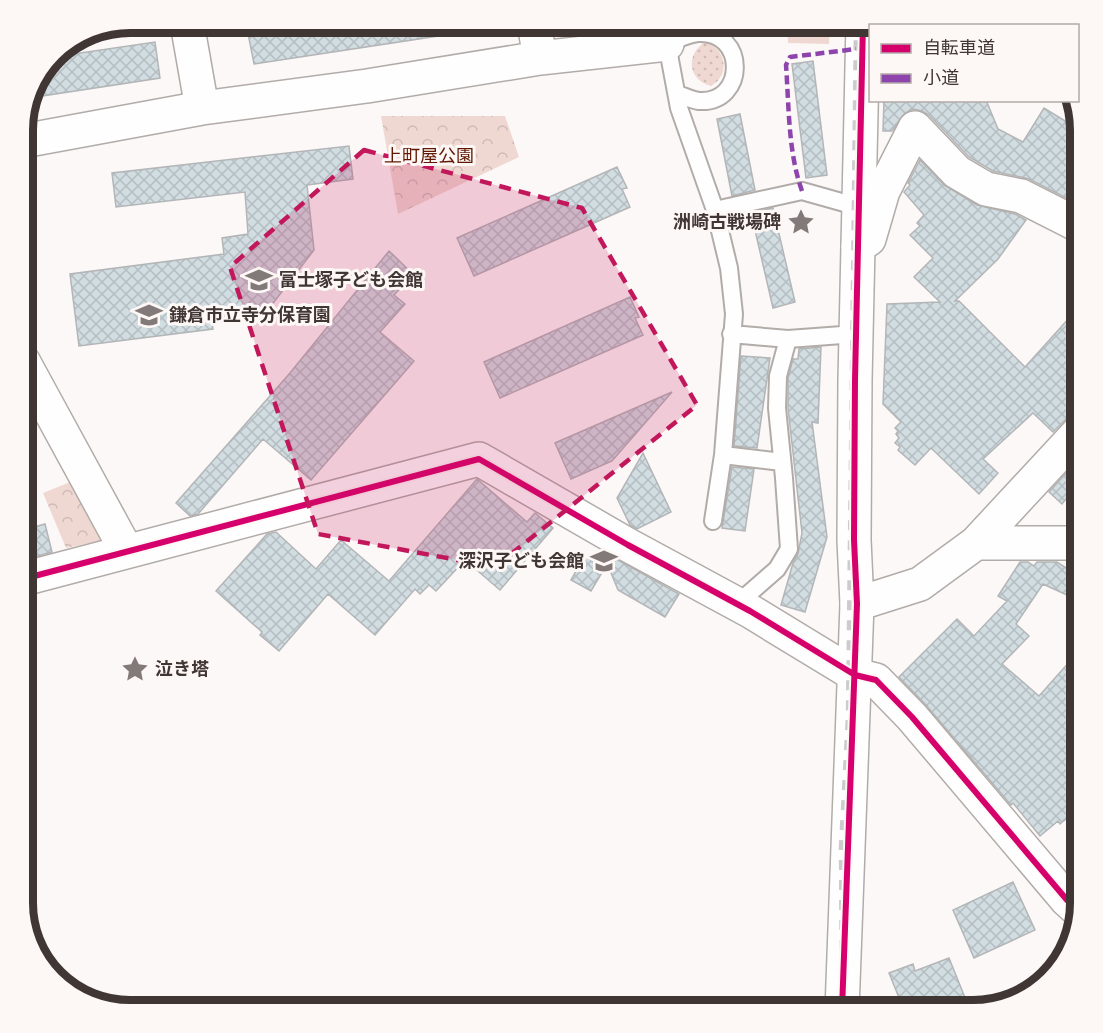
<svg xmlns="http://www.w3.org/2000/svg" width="1103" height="1033" font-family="'Noto Sans','Noto Sans JP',sans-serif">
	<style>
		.grass { fill: url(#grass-dots) }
		.forest { fill: url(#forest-crowns) }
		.building { fill: url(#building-cross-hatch); stroke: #b3b5b7; stroke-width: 1.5 }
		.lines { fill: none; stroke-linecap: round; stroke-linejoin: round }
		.service-casing { stroke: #b2aca9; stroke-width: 20 }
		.minor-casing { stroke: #b2aca9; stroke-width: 36 }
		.tertiary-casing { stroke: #b2aca9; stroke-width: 36 }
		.service { stroke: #fffefe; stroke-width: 16 }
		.minor { stroke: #fffefe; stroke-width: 33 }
		.tertiary { stroke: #fffefe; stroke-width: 33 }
		.rail { stroke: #cdcccc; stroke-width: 4.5; stroke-dasharray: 10 10; stroke-linecap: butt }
		.quiet { stroke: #8e44ad; stroke-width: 4.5; stroke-dasharray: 9 4.5; stroke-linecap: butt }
		.cycleway-casing { stroke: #fdf7f6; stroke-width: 10 }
		.cycleway { stroke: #d6006c; stroke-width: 6 }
		.marked { fill: #c2185b; fill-opacity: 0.2; stroke: #c2185b; stroke-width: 4.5; stroke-dasharray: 12 8; stroke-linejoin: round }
		.labels { text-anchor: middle; stroke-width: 6; stroke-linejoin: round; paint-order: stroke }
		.park-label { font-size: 18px; fill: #611701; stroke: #fdf7f6 }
		.poi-label { font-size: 18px; font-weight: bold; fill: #403633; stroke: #fdf7f6; text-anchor: start }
		.rim { fill: none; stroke: #403633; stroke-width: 8 }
	</style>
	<defs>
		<pattern id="grass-dots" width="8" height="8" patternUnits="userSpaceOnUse" patternTransform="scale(1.5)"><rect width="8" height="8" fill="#f0d8d2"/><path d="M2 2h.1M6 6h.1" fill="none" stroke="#cfbab5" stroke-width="1.8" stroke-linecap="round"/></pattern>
		<pattern id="forest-crowns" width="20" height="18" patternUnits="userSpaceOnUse" patternTransform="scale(1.5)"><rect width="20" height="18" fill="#f0d8d2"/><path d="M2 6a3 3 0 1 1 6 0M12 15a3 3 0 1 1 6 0" fill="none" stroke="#cfbab5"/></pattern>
		<pattern id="building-cross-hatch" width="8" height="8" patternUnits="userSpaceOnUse" patternTransform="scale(1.5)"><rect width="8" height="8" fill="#d1dde1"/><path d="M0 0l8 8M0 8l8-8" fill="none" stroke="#b4bec2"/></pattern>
	</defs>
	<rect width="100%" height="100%" fill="#fcf8f7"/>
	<!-- grass -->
	<path class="grass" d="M 705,42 C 726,48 731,75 711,86 C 688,80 685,55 705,42 Z"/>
	<!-- forest -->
	<path class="forest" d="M 787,23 L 830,23 L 829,44 L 788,43 Z
		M 381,116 L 505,116 L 519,157 L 398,214 Z
		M 75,480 L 109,539 L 66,548 L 43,493 Z"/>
	<!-- building -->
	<path class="building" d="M 246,23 L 437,23 L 438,36 L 254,64 Z
		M 155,42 L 160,78 L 29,98 L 34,82 L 53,57 Z
		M 813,61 L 827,175 L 806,178 L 792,64 Z
		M 884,100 L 986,100 L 998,129 L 1023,142 L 1044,108 L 1080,130 L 1080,205 L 1029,179 L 993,171 L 969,157 L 929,115 L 922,111 L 913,109 L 905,113 L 892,131 L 883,131 Z
		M 740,114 L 755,190 L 732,196 L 717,119 Z
		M 349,146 L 353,179 L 307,185 L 314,250 L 264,315 L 212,323 L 213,329 L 79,346 L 70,274 L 224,254 L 222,238 L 248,234 L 245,192 L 116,207 L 112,173 Z
		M 920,160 L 944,185 L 977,205 L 1015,214 L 1026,220 L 998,259 L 955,301 L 959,301 L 1025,367 L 1080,306 L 1080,413 L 1074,413 L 1067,418 L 1053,432 L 1033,413 L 983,459 L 998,473 L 979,494 L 931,448 L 915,465 L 898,450 L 900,447 L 895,443 L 899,438 L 896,434 L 898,431 L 895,428 L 901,422 L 883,404 L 887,304 L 940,302 L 914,277 L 933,258 L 910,235 L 920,226 L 917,223 L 924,215 L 904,192 L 910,185 L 908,183 Z
		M 617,167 L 627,188 L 622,189 L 630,207 L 474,276 L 457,238 Z
		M 773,208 L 795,302 L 773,308 L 751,213 Z
		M 389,251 L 413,274 L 394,295 L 405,304 L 380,332 L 414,361 L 311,480 L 263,439 L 198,514 L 190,516 L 176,503 L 290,373 Z
		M 630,297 L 639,317 L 635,318 L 643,335 L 500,398 L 484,362 Z
		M 821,347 L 818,423 L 812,422 L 827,537 L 805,612 L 781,605 L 793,563 L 798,554 L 802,533 L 788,408 L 788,378 L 793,359 L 798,359 L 799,349 Z
		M 741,356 L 770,358 L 757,448 L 734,446 Z
		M 672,392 L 612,461 L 571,479 L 555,443 Z
		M 643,453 L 671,512 L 637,529 L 630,525 L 617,498 Z
		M 1080,458 L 1080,482 L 1062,504 L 1049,492 Z
		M 732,467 L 754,469 L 745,531 L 722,528 Z
		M 477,479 L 527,522 L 535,513 L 553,528 L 500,590 L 465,560 L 436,591 L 429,585 L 420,594 L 415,589 L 375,635 L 328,594 L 279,651 L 260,635 L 262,632 L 216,591 L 267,534 L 276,532 L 316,569 L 341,540 L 389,581 Z
		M 45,524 L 52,552 L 23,560 L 23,530 Z
		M 602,551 L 679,594 L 665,617 L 618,590 Z
		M 585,555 L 603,571 L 591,591 L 571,580 Z
		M 1020,562 L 1028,562 L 1034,566 L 1037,562 L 1057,562 L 1080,577 L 1080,601 L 1043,584 L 1016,624 L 1029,636 L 1002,664 L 1039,696 L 1080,650 L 1080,804 L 1079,808 L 1060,824 L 1058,821 L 1040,836 L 1013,803 L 1011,805 L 926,705 L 899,677 L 957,619 L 974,636 L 1007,601 L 998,596 Z
		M 1013,882 L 1035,930 L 974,958 L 953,910 Z
		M 949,958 L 970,1010 L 904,1010 L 889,973 L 913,964 L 915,971 Z"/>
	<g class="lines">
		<defs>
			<path id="service" d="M 677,94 C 684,96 692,100 699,101 C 747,104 747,30 698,33 C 687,34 677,39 667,44 L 679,108 L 715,210 L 729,268 L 734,314 L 723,455 L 713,521
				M 715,210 L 802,191 L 859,207
				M 731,334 L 788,339 L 856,334
				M 723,455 L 782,462
				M 737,604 L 777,569 L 789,549 L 784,478 L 777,408 L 778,376 L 788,339"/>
			<path id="minor" d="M 187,23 L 202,108
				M 534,23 L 540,58
				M 23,141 L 202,108 L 367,86 L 540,58 L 667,44
				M 858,246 L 869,239 L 883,191 L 915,128 L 957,172 L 986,189 L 1021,196 L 1080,226
				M 976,543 L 1080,543
				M 23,579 L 479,459 L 628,545 L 750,611 L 855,675 L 876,680 L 912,717 L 1067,900 L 1079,911
				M 857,604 L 920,584 L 976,543 L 1080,431"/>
			<path id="tertiary" d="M 23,361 L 126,550
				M 842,1010 L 857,604 L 854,540 L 855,380 L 863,23"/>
		</defs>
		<!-- service casing -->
		<use href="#service" class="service-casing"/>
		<!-- minor casing -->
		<use href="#minor" class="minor-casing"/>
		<!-- tertiary casing -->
		<use href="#tertiary" class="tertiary-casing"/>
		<!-- service -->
		<use href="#service" class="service"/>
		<!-- minor -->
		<use href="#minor" class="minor"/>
		<!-- tertiary -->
		<use href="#tertiary" class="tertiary"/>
		<!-- rail -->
		<path class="rail" d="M 842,1010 L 841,847 L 848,716 L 856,23"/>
		<!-- quiet -->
		<path class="quiet" d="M 802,191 C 788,152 789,106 786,65 L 790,57 L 856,49"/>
		<defs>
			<path id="cycleway" d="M 23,579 L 479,459 L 628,545 L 750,611 L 855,675 L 876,680 L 912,717 L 1067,900 L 1079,911
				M 842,1010 L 857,604 L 854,540 L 855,380 L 863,23"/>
		</defs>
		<!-- cycleway casing -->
		<use href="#cycleway" class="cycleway-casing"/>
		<!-- cycleway -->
		<use href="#cycleway" class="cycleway"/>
	</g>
	<!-- marked area -->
	<path class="marked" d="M 364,150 L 582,208 L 697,405 L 495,567 L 318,534 L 230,267 Z"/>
	<!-- icons -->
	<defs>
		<symbol id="sight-bare" viewBox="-9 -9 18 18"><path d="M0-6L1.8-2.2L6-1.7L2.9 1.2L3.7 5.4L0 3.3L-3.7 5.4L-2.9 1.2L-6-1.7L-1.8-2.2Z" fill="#827a78" stroke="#fdf7f6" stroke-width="2.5" paint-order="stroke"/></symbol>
		<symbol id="school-bare" viewBox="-9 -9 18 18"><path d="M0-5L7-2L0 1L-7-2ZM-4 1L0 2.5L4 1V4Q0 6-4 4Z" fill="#827a78" stroke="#fdf7f6" stroke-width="2.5" paint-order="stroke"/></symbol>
	</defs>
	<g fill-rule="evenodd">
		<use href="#sight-bare" x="782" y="203" width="38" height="38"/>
		<use href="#school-bare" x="240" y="261" width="38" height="38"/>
		<use href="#school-bare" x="130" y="296" width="38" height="38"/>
		<use href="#school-bare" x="585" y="542" width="38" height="38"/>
		<use href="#sight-bare" x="116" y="650" width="38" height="38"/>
	</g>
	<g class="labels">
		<!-- park labels -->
		<g class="park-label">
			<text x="429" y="162">上町屋公園</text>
		</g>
		<!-- poi labels -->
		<g class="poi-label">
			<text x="781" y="228" text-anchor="end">洲崎古戦場碑</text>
			<text x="279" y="286">富士塚子ども会館</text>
			<text x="169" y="321">鎌倉市立寺分保育園</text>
			<text x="584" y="567" text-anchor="end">深沢子ども会館</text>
			<text x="155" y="675">泣き塔</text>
		</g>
	</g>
	<!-- crop -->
	<path d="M0 0H1103V1033H0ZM130 33H973A97 97 0 0 1 1070 130V903A97 97 0 0 1 973 1000H130A97 97 0 0 1 33 903V130A97 97 0 0 1 130 33Z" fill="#fdf7f6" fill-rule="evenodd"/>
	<path class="rim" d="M130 33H973A97 97 0 0 1 1070 130V903A97 97 0 0 1 973 1000H130A97 97 0 0 1 33 903V130A97 97 0 0 1 130 33Z"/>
	<!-- legend -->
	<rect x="869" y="24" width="210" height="78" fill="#fdf7f6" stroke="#b1aaa8" stroke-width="1.5"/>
	<rect x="881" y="44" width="30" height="9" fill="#d6006c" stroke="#b1aaa8" stroke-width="1.5"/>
	<text x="923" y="54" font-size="18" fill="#403633">自転車道</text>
	<rect x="881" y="74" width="30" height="9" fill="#8e44ad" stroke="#b1aaa8" stroke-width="1.5"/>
	<text x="923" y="84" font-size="18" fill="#403633">小道</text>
</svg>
